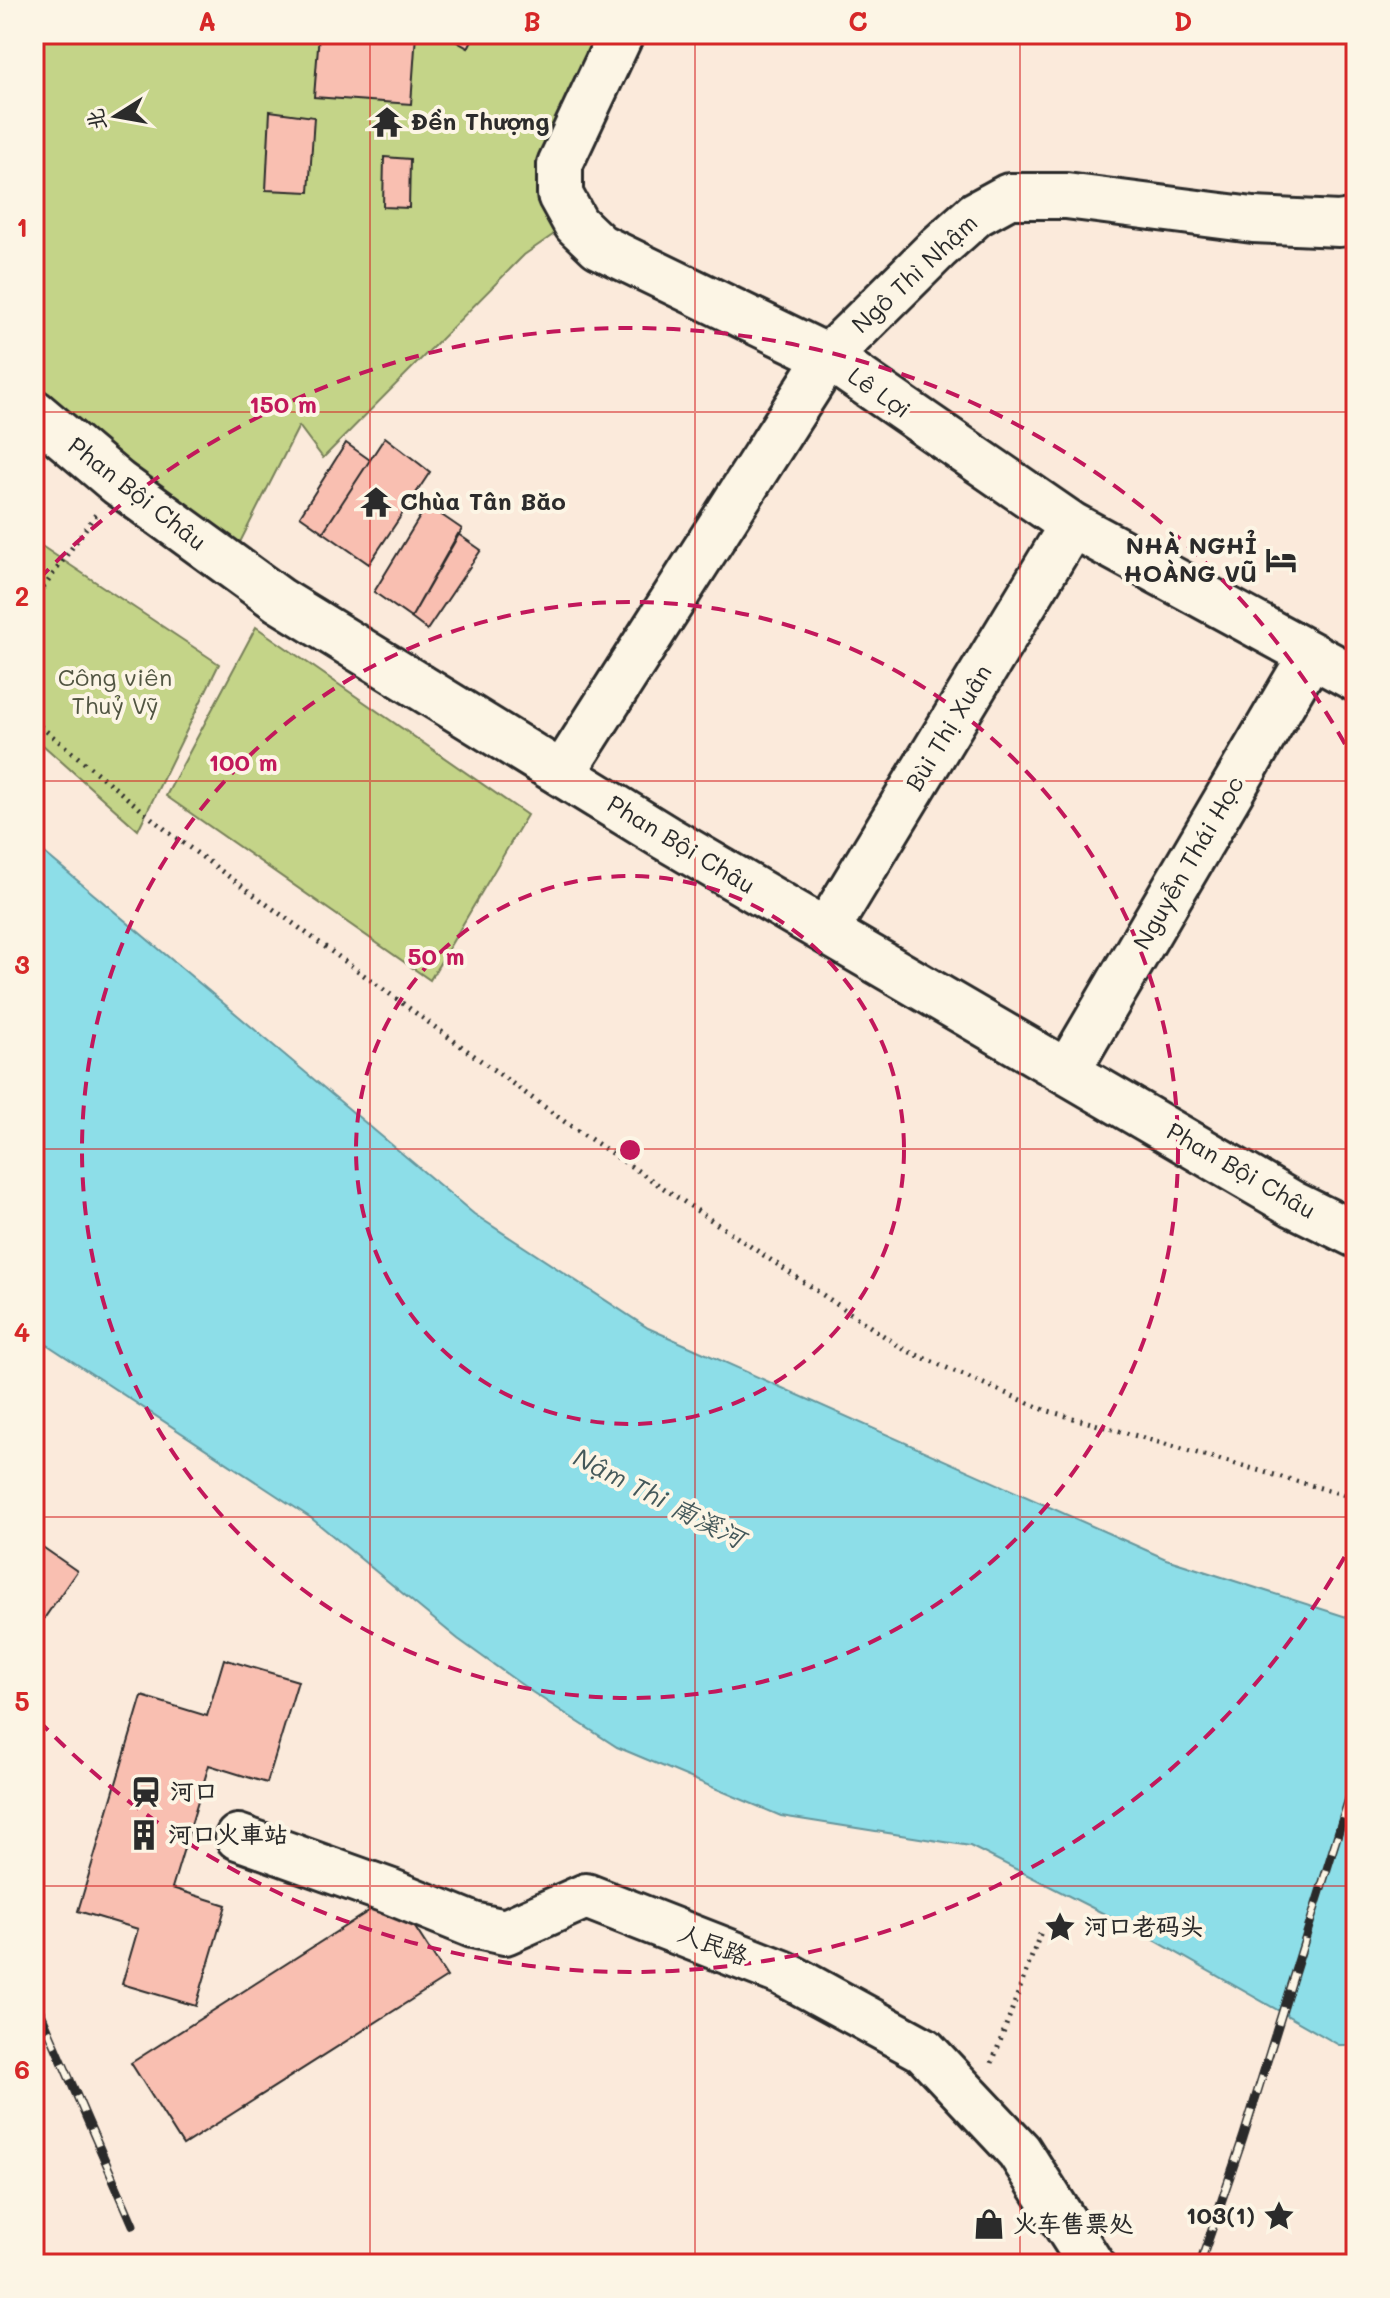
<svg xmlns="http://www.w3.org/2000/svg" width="1390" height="2298" font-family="Mali,'LXGW WenKai TC',sans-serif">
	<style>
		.green { fill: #c4d488; stroke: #78805a; stroke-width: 2 }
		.water { fill: #8ddee8; stroke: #66969c; stroke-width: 2 }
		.building { fill: #f9bfb1; stroke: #2b2b2b; stroke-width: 2 }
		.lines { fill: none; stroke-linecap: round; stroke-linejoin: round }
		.minor-casing { stroke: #2b2b2b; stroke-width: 50 }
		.path { stroke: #2b2b2b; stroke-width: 5; stroke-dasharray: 2 6; stroke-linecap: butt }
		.minor { stroke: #fcf5e5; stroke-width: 44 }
		.rail-casing { stroke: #2b2b2b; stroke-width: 9 }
		.rail { stroke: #fcf5e5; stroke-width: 6; stroke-dasharray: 18; stroke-linecap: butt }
		.grid { fill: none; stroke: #d62828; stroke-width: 2; stroke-opacity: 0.55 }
		.ring { fill: none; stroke: #c2185b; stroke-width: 4; stroke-dasharray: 14 10 }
		.labels { text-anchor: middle; stroke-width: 8; stroke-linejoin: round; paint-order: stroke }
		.poi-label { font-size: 24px; font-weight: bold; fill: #2b2b2b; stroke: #fcf5e5; text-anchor: start }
		.street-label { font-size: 24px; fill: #2b2b2b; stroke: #fcf5e5 }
		.park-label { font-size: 24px; fill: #515542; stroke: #fcf5e5 }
		.water-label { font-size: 26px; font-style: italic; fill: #44585a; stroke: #fcf5e5 }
		.centre { fill: #c2185b; stroke: #fcf5e5; stroke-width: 4 }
		.ring-label { font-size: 24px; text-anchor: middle; font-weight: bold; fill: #c2185b; stroke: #fcf5e5; stroke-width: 8; stroke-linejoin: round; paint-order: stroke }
		.neatline { fill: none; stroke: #d62828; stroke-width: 3 }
		.grid-label { font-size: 26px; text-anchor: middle; font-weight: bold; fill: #d62828 }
	</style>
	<rect width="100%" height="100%" fill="#fbeadb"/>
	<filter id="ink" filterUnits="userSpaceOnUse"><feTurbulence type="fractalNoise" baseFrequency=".0125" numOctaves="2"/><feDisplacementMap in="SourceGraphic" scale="16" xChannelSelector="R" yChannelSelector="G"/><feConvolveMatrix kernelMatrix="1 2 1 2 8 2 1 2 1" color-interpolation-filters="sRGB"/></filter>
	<g filter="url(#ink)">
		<!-- green -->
		<path class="green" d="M 34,34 L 606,34 L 538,183 L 560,230 L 524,255 L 323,458 L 299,426 L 232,558 L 34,426 Z
			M 34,541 L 219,664 L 138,830 L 34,737 Z
			M 256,627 L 527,815 L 430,980 L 166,796 Z"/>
		<!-- water -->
		<path class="water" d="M 34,844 L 474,1214 L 648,1328 L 1166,1559 L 1356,1620 L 1356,2045 L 1339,2045 L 1140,1932 L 970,1846 L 781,1816 L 617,1747 L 532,1692 L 458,1639 L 311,1518 L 34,1336 Z"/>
		<!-- building -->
		<path class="building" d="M 319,34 L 416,34 L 411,104 L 314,97 Z
			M 443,34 L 475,34 L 468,48 Z
			M 270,111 L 314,117 L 309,192 L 266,190 Z
			M 384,157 L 410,159 L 409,208 L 383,207 Z
			M 385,437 L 430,472 L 369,564 L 323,532 Z
			M 346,443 L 370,460 L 323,532 L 300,516 Z
			M 427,505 L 462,529 L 411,618 L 374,592 Z
			M 458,534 L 481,550 L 427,630 L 411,618 Z
			M 34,1541 L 77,1571 L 43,1620 L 34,1613 Z
			M 224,1659 L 298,1681 L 267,1783 L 209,1765 L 172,1888 L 226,1905 L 196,2006 L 122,1984 L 138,1929 L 78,1911 L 142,1696 L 207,1716 Z
			M 394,1895 L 447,1977 L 183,2145 L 131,2063 Z"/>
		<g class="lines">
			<defs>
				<path id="minor" d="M 621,34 L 560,164 L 560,195 L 576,224 L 599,246 L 828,357 L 1072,525 L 1356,679
					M 34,412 L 118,483 L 279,600 L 666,838 L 1293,1204 L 1356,1235
					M 562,774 L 828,357 L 938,248 L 976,214 L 1009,196 L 1066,196 L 1253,220 L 1339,224 L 1356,221
					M 826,931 L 1072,525
					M 1068,1070 L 1311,655
					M 238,1837 L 389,1891 L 473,1925 L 505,1932 L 586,1896 L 783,1973 L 924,2050 L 1019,2151 L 1091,2264"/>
			</defs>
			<!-- minor casing -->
			<use href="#minor" class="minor-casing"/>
			<!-- path -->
			<path class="path" d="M 316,34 L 319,42
				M 34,601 L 96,514
				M 34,721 L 172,835 L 565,1122 L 905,1350 L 1045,1410 L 1356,1498
				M 992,2063 L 1042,1929"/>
			<!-- minor -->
			<use href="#minor" class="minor"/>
			<defs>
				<path id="rail" d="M 34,1997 L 133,2225
					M 1200,2264 L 1243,2138 L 1356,1776"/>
			</defs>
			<!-- rail casing -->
			<use href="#rail" class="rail-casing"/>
			<!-- rail -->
			<use href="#rail" class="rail"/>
		</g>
	</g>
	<!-- grid -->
	<path class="grid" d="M 370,34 L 370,2264M 695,34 L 695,2264M 1020,34 L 1020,2264M 34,412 L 1356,412M 34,781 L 1356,781M 34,1149 L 1356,1149M 34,1517 L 1356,1517M 34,1886 L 1356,1886"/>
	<!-- distance rings -->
	<g class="ring">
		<circle cx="630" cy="1150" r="274"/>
		<circle cx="630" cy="1150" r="548"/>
		<path d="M1356 1536A822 822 0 0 1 39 1721M39 579A822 822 0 0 1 1356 764"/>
	</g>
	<!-- icons -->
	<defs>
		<symbol id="temple-bare" viewBox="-9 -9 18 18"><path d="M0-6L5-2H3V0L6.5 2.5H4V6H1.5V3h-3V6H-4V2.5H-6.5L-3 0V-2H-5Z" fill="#2b2b2b" stroke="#fcf5e5" stroke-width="2.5" paint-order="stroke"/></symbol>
		<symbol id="hotel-bare" viewBox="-9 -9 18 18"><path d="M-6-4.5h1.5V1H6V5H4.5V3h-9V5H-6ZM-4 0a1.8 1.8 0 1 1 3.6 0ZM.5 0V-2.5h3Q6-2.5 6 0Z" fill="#2b2b2b" stroke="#fcf5e5" stroke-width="2.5" paint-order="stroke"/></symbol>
		<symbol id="station-bare" viewBox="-9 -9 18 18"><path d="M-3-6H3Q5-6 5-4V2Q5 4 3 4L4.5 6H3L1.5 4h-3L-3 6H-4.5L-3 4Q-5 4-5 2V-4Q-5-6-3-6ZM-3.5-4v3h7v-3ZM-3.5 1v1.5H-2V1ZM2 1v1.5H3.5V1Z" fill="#2b2b2b" stroke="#fcf5e5" stroke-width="2.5" paint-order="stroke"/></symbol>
		<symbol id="building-bare" viewBox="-9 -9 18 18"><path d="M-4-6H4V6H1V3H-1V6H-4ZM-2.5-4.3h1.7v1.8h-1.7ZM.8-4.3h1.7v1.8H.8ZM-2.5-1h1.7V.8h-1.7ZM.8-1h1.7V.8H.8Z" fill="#2b2b2b" stroke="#fcf5e5" stroke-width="2.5" paint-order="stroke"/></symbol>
		<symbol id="sight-bare" viewBox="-9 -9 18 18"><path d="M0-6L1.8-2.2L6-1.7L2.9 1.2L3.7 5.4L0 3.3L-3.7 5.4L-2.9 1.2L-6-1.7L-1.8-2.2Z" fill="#2b2b2b" stroke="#fcf5e5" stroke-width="2.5" paint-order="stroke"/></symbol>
		<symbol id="shop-bare" viewBox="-9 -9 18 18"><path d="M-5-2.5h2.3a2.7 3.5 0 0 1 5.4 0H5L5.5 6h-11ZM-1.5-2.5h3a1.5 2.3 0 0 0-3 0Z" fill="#2b2b2b" stroke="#fcf5e5" stroke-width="2.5" paint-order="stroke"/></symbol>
	</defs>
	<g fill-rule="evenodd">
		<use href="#temple-bare" x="365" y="100" width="44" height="44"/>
		<use href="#temple-bare" x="354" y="480" width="44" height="44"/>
		<use href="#hotel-bare" x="1259" y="538" width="44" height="44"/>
		<use href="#station-bare" x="124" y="1770" width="44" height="44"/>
		<use href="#building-bare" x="122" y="1813" width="44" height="44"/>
		<use href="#sight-bare" x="1038" y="1905" width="44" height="44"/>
		<use href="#sight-bare" x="1257" y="2194" width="44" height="44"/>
		<use href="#shop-bare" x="967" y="2202" width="44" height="44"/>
	</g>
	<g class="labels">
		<!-- poi labels -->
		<g class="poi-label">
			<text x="411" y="130">Đền Thượng</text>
			<text x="400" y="510">Chùa Tân Băo</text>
			<text x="1257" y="554" text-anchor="end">NHÀ NGHỈ<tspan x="1257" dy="28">HOÀNG VŨ</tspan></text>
			<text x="170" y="1800">河口</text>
			<text x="168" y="1843">河口火車站</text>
			<text x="1084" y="1935">河口老码头</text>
			<text x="1255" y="2224" text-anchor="end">103(1)</text>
			<text x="1013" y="2232">火车售票处</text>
		</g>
		<!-- street labels -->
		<g class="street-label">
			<text transform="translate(915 274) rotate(-43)" y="8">Ngô Thì Nhậm</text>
			<text transform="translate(879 393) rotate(35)" y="8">Lê Lợi</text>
			<text transform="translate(137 494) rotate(38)" y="8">Phan Bội Châu</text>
			<text transform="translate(949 728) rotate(-59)" y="8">Bùi Thị Xuân</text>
			<text transform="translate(681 845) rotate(31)" y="8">Phan Bội Châu</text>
			<text transform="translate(1189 863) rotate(-60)" y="8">Nguyễn Thái Học</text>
			<text transform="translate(1241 1171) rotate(30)" y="8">Phan Bội Châu</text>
			<text transform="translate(713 1945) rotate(21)" y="8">人民路</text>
		</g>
		<!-- park labels -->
		<g class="park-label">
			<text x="115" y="686">Công viên<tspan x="115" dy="28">Thuỷ Vỹ</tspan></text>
		</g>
		<!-- water labels -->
		<g class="water-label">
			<text transform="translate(659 1498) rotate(27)" y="9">Nậm Thi 南溪河</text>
		</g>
	</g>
	<circle cx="630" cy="1150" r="12" class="centre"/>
	<g class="ring-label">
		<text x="283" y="413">150 m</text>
		<text x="243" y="771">100 m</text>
		<text x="436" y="965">50 m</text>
	</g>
	<!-- margin -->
	<rect width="1390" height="2298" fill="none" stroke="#fcf5e5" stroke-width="88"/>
	<!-- north arrow -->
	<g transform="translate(116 116) rotate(259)" stroke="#fcf5e5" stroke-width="6" paint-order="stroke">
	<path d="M0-6L14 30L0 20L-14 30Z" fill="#2b2b2b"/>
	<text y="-12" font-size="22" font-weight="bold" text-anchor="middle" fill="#2b2b2b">北</text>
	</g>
	<rect x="44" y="44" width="1302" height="2210" class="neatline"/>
	<g class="grid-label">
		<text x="207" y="31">A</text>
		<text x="532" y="31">B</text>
		<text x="858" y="31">C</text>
		<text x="1183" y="31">D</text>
		<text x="22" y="237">1</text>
		<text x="22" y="606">2</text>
		<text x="22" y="974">3</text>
		<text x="22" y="1342">4</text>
		<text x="22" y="1711">5</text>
		<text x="22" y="2079">6</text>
	</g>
</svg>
